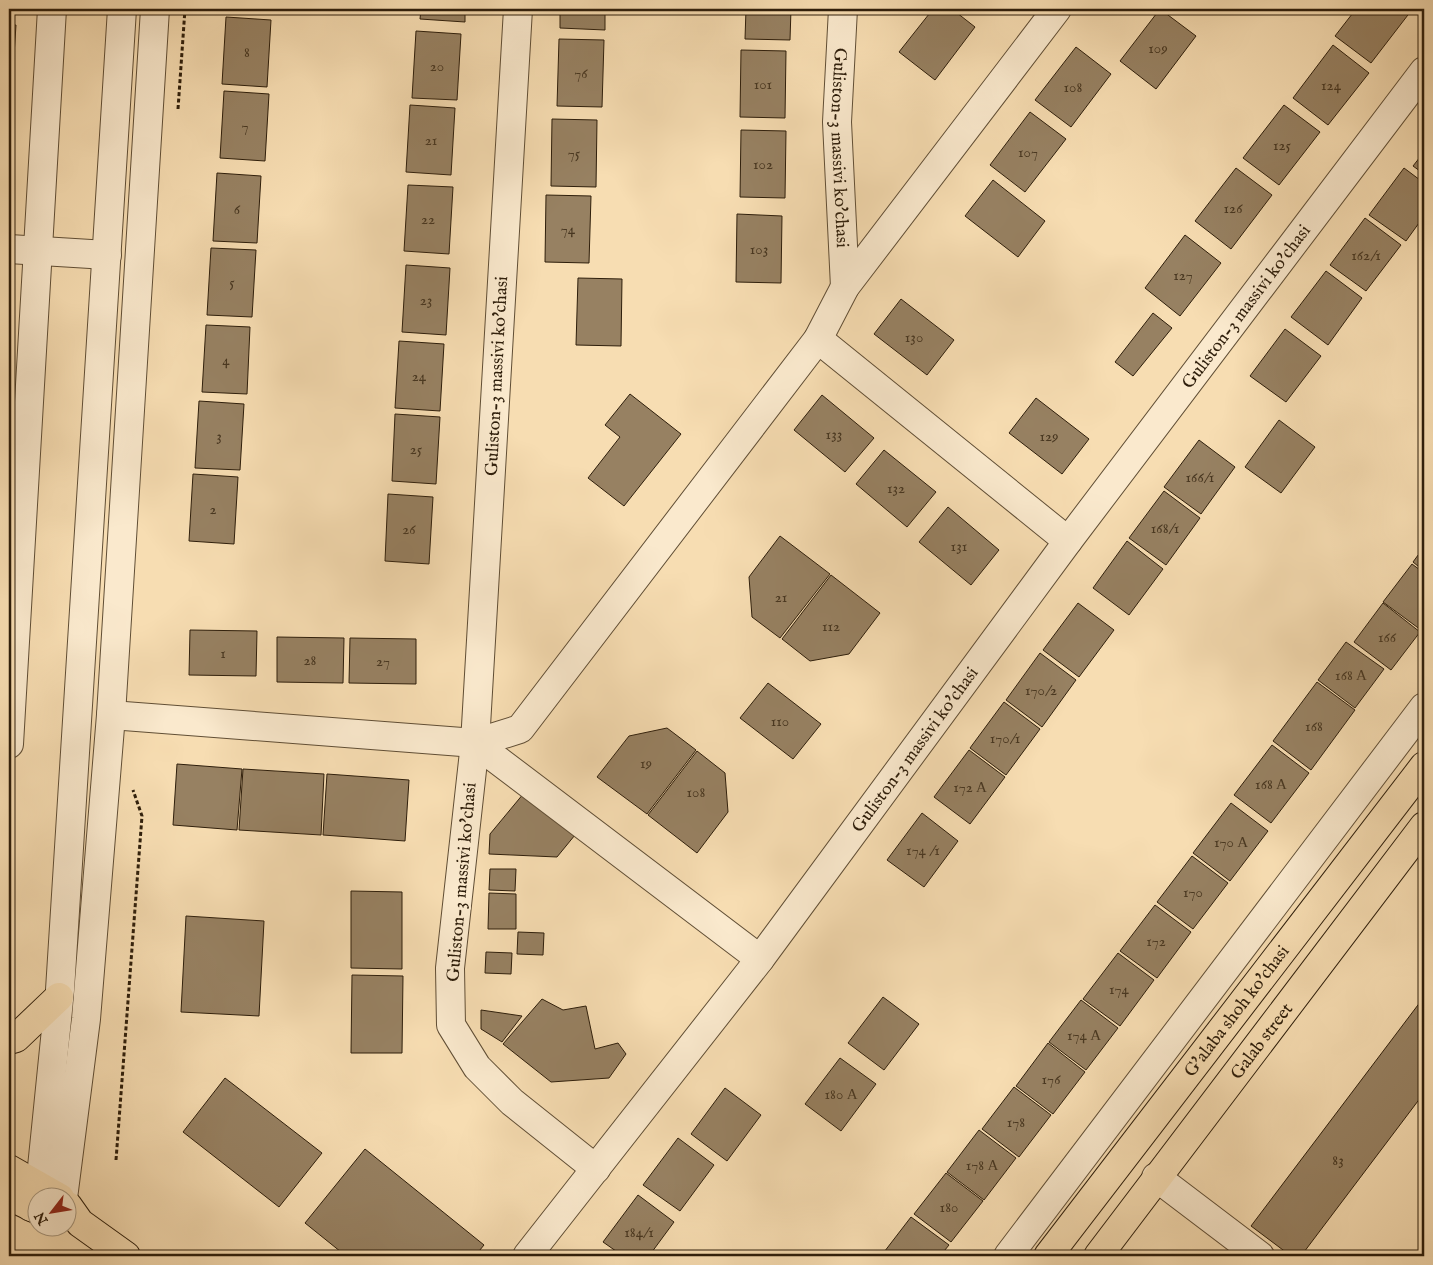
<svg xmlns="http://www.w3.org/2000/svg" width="1433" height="1265" font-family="'IM FELL English',serif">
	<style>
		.building { fill: #978162; stroke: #2e1e0b }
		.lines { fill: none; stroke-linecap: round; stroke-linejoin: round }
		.minor-casing { stroke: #604e35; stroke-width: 30 }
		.major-casing { stroke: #2e1e0b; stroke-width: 30 }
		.path { stroke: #2e1e0b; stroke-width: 3; stroke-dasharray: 4 2.5; stroke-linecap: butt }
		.minor { stroke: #fae9cd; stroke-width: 28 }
		.major { stroke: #f7ddb2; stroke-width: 28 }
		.labels { text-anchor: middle; stroke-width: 4; stroke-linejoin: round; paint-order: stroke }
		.number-label { font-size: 15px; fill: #483721 }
		.street-label { font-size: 18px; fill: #2e1e0b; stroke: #fae9cd }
	</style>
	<rect width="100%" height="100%" fill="#f7ddb2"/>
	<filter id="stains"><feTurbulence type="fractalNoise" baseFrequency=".004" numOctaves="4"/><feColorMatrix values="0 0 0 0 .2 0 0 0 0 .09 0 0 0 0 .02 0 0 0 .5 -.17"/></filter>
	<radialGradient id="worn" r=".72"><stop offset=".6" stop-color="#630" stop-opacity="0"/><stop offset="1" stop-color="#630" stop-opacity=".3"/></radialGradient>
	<!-- building -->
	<path class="building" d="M 421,9 L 465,9 L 465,22 L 420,19 Z
		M 560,9 L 605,9 L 605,30 L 560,28 Z
		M 746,9 L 791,9 L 790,40 L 745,39 Z
		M 933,9 L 952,9 L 975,27 L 935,80 L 899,52 Z
		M 1160,9 L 1196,36 L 1156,89 L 1120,61 Z
		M 1356,9 L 1409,9 L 1411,11 L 1371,63 L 1335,36 Z
		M 226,17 L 271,20 L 267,87 L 222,84 Z
		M 9,25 L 16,25 L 9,130 Z
		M 416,31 L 461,34 L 457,100 L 412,98 Z
		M 559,39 L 604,40 L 602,107 L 557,106 Z
		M 1333,45 L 1369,73 L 1328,125 L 1293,98 Z
		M 1076,47 L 1111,74 L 1071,127 L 1035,100 Z
		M 741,50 L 786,51 L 785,118 L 740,117 Z
		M 224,91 L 269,94 L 265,161 L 220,158 Z
		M 410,105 L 455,108 L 451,175 L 406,172 Z
		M 1284,105 L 1320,132 L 1279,185 L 1243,158 Z
		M 1030,112 L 1066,139 L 1025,192 L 990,165 Z
		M 552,119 L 597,120 L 596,187 L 551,186 Z
		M 741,130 L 786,131 L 785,198 L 740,197 Z
		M 1424,152 L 1424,174 L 1413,166 Z
		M 1236,168 L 1272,195 L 1231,249 L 1195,221 Z
		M 1404,168 L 1424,183 L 1424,216 L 1406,241 L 1369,215 Z
		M 217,173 L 261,176 L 257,243 L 213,241 Z
		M 993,180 L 1045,221 L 1018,257 L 965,216 Z
		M 408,185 L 453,187 L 449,254 L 404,251 Z
		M 546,195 L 591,196 L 589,263 L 545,262 Z
		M 737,214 L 782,216 L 781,283 L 736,282 Z
		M 1365,218 L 1401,245 L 1366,291 L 1330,265 Z
		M 1185,235 L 1221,263 L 1180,316 L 1145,288 Z
		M 211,248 L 256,250 L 252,317 L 207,315 Z
		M 406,265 L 450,268 L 446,335 L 402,332 Z
		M 1326,271 L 1362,298 L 1328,345 L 1291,317 Z
		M 578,278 L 622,279 L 621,346 L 576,345 Z
		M 901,299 L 954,340 L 927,375 L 874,334 Z
		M 1153,313 L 1172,328 L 1133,376 L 1115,362 Z
		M 206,325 L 250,327 L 247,394 L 202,392 Z
		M 1285,329 L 1321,356 L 1286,402 L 1250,376 Z
		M 399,341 L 444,344 L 440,411 L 395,408 Z
		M 630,394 L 681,434 L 624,506 L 588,478 L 620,437 L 605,425 Z
		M 822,395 L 874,438 L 845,472 L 794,430 Z
		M 1036,398 L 1089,439 L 1062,474 L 1009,433 Z
		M 199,401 L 244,404 L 240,470 L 195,468 Z
		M 395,414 L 440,417 L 436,484 L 392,481 Z
		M 1279,420 L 1315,447 L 1281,493 L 1245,467 Z
		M 1199,440 L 1235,467 L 1201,514 L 1164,487 Z
		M 884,450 L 936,492 L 907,527 L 856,484 Z
		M 193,474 L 238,477 L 234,544 L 189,541 Z
		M 1164,491 L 1200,518 L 1166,565 L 1129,538 Z
		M 388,494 L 433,497 L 429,564 L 385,561 Z
		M 948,507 L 999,550 L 971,585 L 919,542 Z
		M 780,536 L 830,574 L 780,638 L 752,617 L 749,577 Z
		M 1127,541 L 1163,569 L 1129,615 L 1093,588 Z
		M 1424,547 L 1424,571 L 1413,562 Z
		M 1412,564 L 1424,573 L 1424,625 L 1421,630 L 1383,602 Z
		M 831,575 L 880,613 L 849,654 L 810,661 L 782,639 Z
		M 1078,603 L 1114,630 L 1079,677 L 1043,650 Z
		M 1383,603 L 1420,632 L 1391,670 L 1354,642 Z
		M 190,630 L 257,631 L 256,676 L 189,675 Z
		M 277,637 L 344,638 L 343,683 L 277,682 Z
		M 350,638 L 416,639 L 416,684 L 349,683 Z
		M 1346,642 L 1384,669 L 1355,708 L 1318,680 Z
		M 1040,653 L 1076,680 L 1042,727 L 1006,700 Z
		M 1317,682 L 1355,710 L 1311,770 L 1273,741 Z
		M 768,683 L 821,724 L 793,759 L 740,718 Z
		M 1004,702 L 1040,729 L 1006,775 L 970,748 Z
		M 667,728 L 696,750 L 647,814 L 597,777 L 629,736 Z
		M 1272,745 L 1309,773 L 1271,823 L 1234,795 Z
		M 969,750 L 1005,777 L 970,824 L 934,797 Z
		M 697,751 L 725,773 L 728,812 L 697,853 L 648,815 Z
		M 177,764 L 242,769 L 237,830 L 173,825 Z
		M 243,769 L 324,774 L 321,835 L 239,830 Z
		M 327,774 L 409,780 L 405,841 L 323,835 Z
		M 524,793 L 575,835 L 557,857 L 489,854 L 490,834 Z
		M 1231,803 L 1268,831 L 1230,881 L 1193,853 Z
		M 922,813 L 958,841 L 924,887 L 887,860 Z
		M 1192,856 L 1228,883 L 1193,929 L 1157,902 Z
		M 490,869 L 516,869 L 515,891 L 489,890 Z
		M 351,891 L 402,892 L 402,969 L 351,968 Z
		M 489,893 L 516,894 L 516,929 L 488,929 Z
		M 1155,905 L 1191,932 L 1157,978 L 1120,951 Z
		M 186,916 L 264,921 L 259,1016 L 181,1012 Z
		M 518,932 L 544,933 L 543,955 L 517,954 Z
		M 486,952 L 512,953 L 511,974 L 485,973 Z
		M 1118,953 L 1154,980 L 1120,1026 L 1083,999 Z
		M 352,975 L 403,976 L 402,1053 L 351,1053 Z
		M 883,997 L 919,1024 L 884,1070 L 848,1043 Z
		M 1424,997 L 1424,1093 L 1301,1256 L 1291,1256 L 1251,1226 Z
		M 542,999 L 563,1010 L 586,1006 L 595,1049 L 618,1043 L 626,1054 L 609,1078 L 551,1082 L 503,1044 Z
		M 1081,1000 L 1118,1028 L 1086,1070 L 1049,1042 Z
		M 481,1010 L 522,1016 L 502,1042 L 481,1029 Z
		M 1048,1043 L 1085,1072 L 1053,1114 L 1016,1086 Z
		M 840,1058 L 876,1084 L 841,1131 L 805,1104 Z
		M 225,1078 L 322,1153 L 279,1207 L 183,1132 Z
		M 1014,1087 L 1051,1115 L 1019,1157 L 982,1129 Z
		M 725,1088 L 761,1115 L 727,1161 L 691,1134 Z
		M 979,1130 L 1016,1158 L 984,1200 L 947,1172 Z
		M 678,1138 L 714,1165 L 680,1211 L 643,1185 Z
		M 365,1149 L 484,1245 L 475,1256 L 346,1256 L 305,1223 Z
		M 946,1173 L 983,1201 L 951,1242 L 914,1214 Z
		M 638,1195 L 674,1222 L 649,1256 L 623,1256 L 603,1242 Z
		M 911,1217 L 949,1245 L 940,1256 L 881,1256 Z"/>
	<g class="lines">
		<defs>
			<g id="minor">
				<path d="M 518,9 L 475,743 L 450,968 L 451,1025 L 477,1067 L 512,1102 L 596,1169"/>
				<path id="s1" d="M 843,9 L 837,122 L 845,287"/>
				<path d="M 9,249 L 107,255"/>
				<path d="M 818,339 L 1068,541"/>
				<path d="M 111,715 L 475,743 L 520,729 L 818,339 L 845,287 L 1057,9"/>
				<path d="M 475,743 L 760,959"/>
				<path d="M 9,744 L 52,9"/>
				<path d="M 1156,1177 L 1260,1256"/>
				<path d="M 63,1198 L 86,1019 L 111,715 L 155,9"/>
				<path d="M 31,1207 L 40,1187 L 60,990 L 122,9"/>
				<path id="s2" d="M 527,1256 L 760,959 L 1068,541 L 1424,71"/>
				<path d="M 1008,1256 L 1424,707"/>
			</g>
			<g id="major">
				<path d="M 9,1040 L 16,1038 L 59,997"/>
				<path d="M 9,1169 L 60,1198"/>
				<path d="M 9,1196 L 38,1210"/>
				<path d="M 68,1206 L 80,1223 L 126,1256"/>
				<path id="s3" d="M 1048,1256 L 1424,766"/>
				<path id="s4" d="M 1098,1256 L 1424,826"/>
			</g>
		</defs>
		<!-- minor casing -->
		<use href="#minor" class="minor-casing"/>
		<!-- major casing -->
		<use href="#major" class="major-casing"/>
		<!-- path -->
		<path class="path" d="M 178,109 L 185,9
			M 116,1160 L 142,816 L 133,790"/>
		<!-- minor -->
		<use href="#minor" class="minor"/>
		<!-- major -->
		<use href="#major" class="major"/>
	</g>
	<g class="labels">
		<!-- number labels -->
		<g class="number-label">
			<text x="1158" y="53">109</text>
			<text x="247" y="57">8</text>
			<text x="437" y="71">20</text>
			<text x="581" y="78">76</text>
			<text x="763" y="89">101</text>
			<text x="1331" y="90">124</text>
			<text x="1073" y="92">108</text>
			<text x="245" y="131">7</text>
			<text x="431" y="145">21</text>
			<text x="1282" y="150">125</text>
			<text x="1028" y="157">107</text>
			<text x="574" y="158">75</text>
			<text x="763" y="169">102</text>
			<text x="1233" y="213">126</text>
			<text x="237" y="214">6</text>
			<text x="428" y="224">22</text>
			<text x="568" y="234">74</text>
			<text x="759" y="254">103</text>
			<text x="1366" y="260">162/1</text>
			<text x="1183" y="280">127</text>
			<text x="232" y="287">5</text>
			<text x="426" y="305">23</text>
			<text x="914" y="342">130</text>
			<text x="226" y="365">4</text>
			<text x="419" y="381">24</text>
			<text x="834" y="439">133</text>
			<text x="219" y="441">3</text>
			<text x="1049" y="441">129</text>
			<text x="416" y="454">25</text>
			<text x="1200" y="482">166/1</text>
			<text x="896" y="493">132</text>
			<text x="213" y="514">2</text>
			<text x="1165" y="533">168/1</text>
			<text x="409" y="534">26</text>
			<text x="959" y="551">131</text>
			<text x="781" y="602">21</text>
			<text x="831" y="631">112</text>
			<text x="1387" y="642">166</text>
			<text x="223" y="658">1</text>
			<text x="310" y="665">28</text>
			<text x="383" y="666">27</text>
			<text x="1351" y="680">168 А</text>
			<text x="1041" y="695">170/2</text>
			<text x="780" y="726">110</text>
			<text x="1314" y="731">168</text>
			<text x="1005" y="743">170/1</text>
			<text x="646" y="768">19</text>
			<text x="1271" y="789">168 А</text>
			<text x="970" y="792">172 А</text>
			<text x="696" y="797">108</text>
			<text x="1231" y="847">170 А</text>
			<text x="923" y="855">174 /1</text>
			<text x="1193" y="897">170</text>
			<text x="1156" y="946">172</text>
			<text x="1119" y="994">174</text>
			<text x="1084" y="1040">174 А</text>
			<text x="1051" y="1084">176</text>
			<text x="841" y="1099">180 А</text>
			<text x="1016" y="1127">178</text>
			<text x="1338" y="1165">83</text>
			<text x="982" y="1170">178 А</text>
			<text x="949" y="1212">180</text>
			<text x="639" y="1237">184/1</text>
		</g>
		<!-- street labels -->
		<g class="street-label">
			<text dy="6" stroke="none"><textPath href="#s1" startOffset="139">Guliston-3 massivi ko'chasi</textPath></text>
			<text dy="6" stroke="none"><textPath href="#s2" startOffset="1191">Guliston-3 massivi ko'chasi</textPath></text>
			<text transform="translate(496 376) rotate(-87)" y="6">Guliston-3 massivi ko'chasi</text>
			<text dy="6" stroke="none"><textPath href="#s2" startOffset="638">Guliston-3 massivi ko'chasi</textPath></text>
			<text transform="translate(461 882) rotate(-85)" y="6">Guliston-3 massivi ko'chasi</text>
			<text dy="6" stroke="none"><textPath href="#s3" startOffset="309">G'alaba shoh ko'chasi</textPath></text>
			<text dy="6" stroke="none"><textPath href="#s4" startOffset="270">Galab street</textPath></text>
		</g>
	</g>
	<!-- margin -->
	<rect width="1433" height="1265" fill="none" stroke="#f7ddb2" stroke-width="30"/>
	<rect x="10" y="10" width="1413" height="1245" fill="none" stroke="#2e1e0b" stroke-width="2.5"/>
	<rect x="15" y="15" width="1403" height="1235" fill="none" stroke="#2e1e0b"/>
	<!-- north arrow -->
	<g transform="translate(52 1212) rotate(239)"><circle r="24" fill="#fae9cd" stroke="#a8987f"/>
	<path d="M0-4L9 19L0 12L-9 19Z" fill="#8f2418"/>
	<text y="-8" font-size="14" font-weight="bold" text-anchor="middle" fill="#2e1e0b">N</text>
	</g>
	<rect width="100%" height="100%" filter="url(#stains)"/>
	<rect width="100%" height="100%" fill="url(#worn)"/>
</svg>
